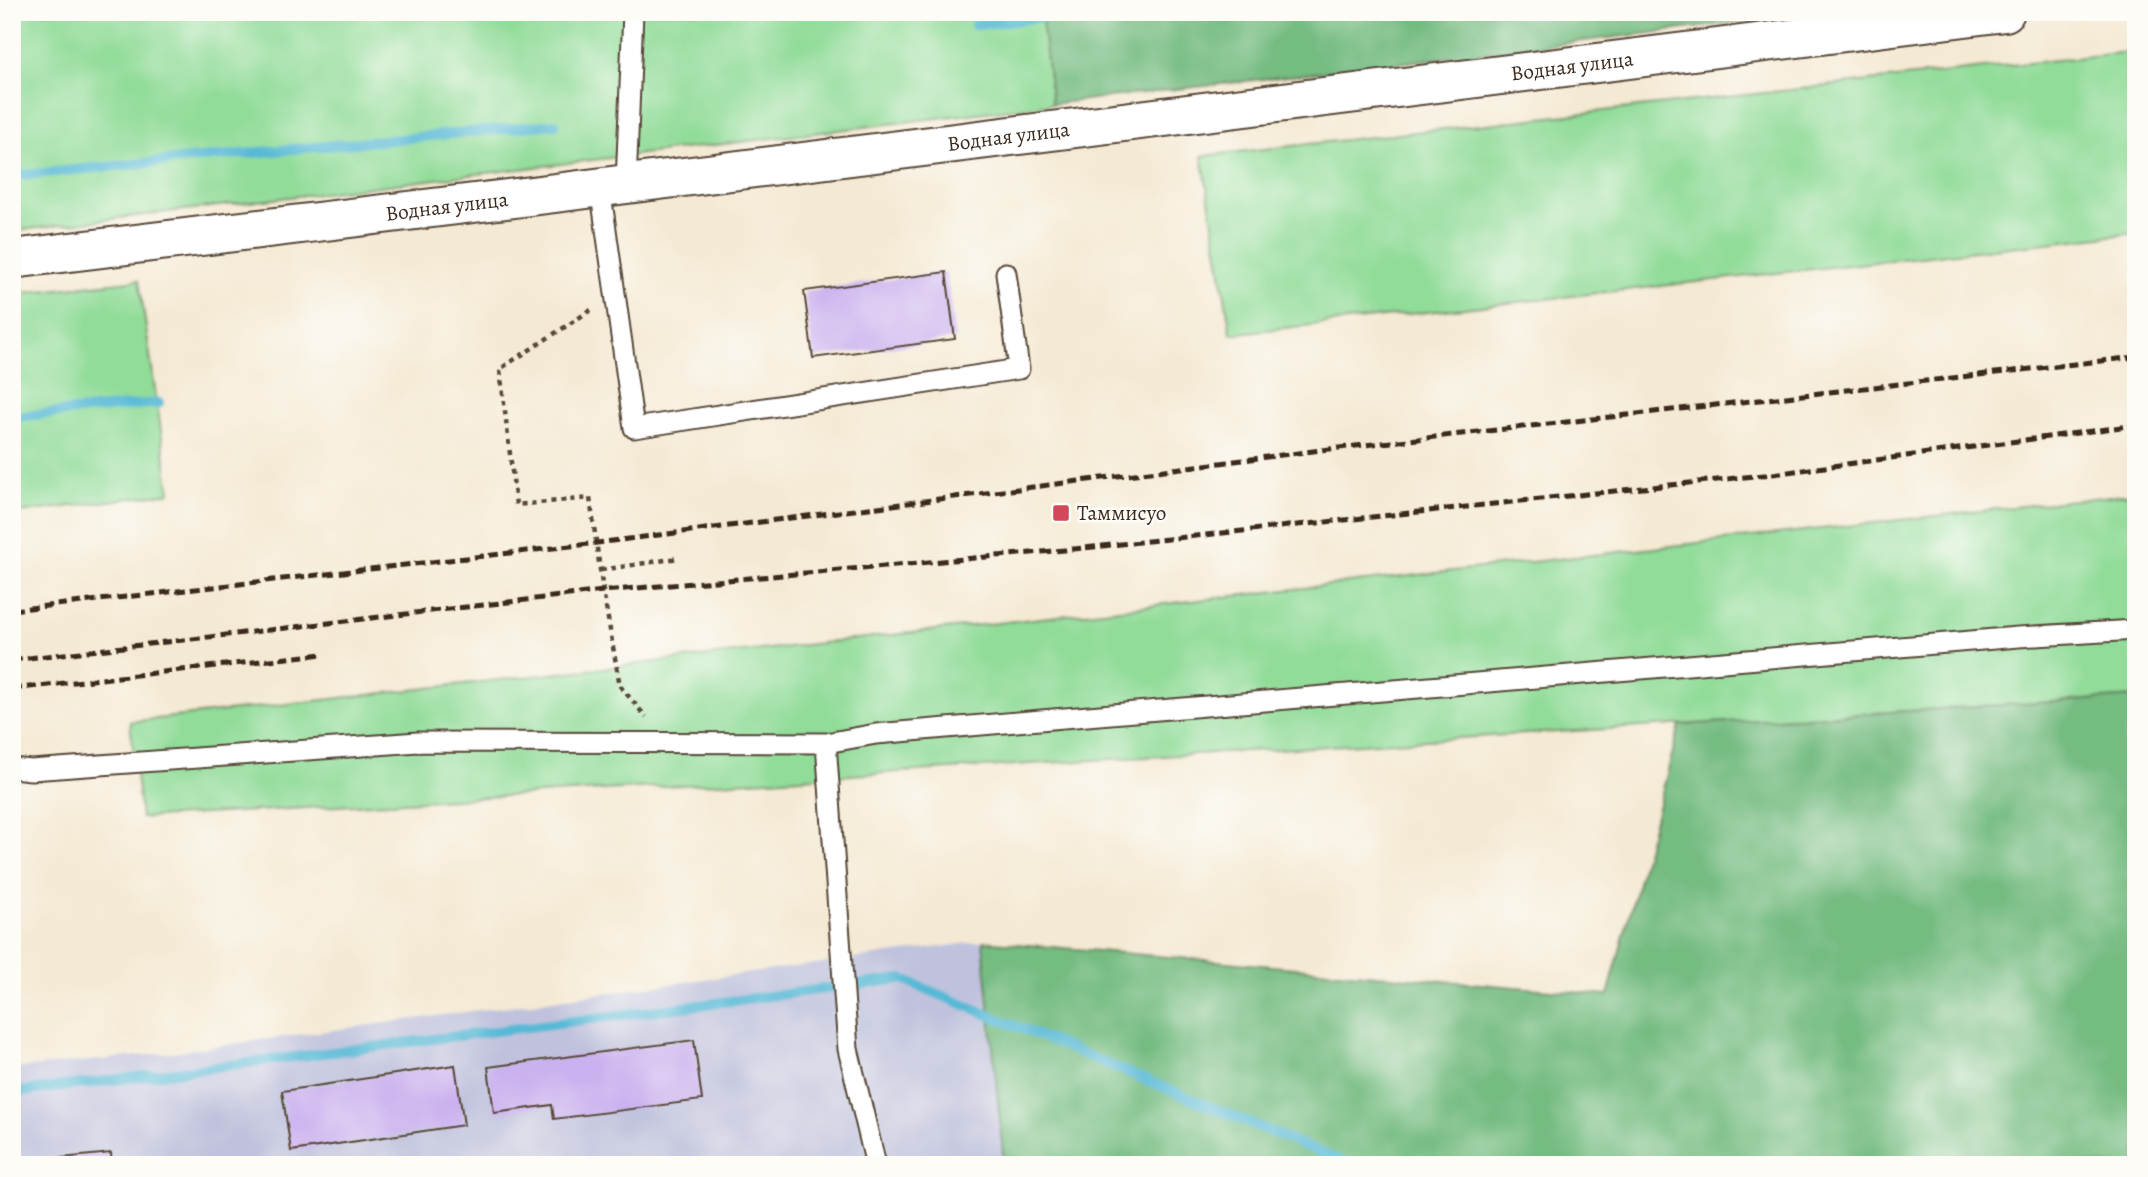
<svg xmlns="http://www.w3.org/2000/svg" width="2148" height="1177" font-family="Alegreya,serif">
	<style>
		.industrial { fill: #c0c2dd }
		.green { fill: #91dc99; stroke: #66835c; stroke-width: 2 }
		.forest { fill: #74bc81; stroke: #587350; stroke-width: 2 }
		.lines { fill: none; stroke-linecap: round; stroke-linejoin: round }
		.stream { stroke: #58b9d6; stroke-width: 10 }
		.building { fill: #cab1ef }
		.service-casing { stroke: #574739; stroke-width: 23 }
		.minor-casing { stroke: #574739; stroke-width: 42 }
		.path { stroke: #574739; stroke-width: 4.5; stroke-dasharray: 5 5; stroke-linecap: butt }
		.service { stroke: #fff; stroke-width: 19 }
		.minor { stroke: #fff; stroke-width: 38 }
		.rail { stroke: #3b2a1e; stroke-width: 5; stroke-dasharray: 10 5; stroke-linecap: butt }
		.poi-dot { fill: #d1495b; stroke: #fdfcf7; stroke-width: 2.5 }
		.labels { text-anchor: middle; stroke-width: 5; stroke-linejoin: round; paint-order: stroke }
		.street-label { font-size: 21px; fill: #3b2a1e; stroke: #fdfcf7 }
		.poi-label { font-size: 21px; fill: #3b2a1e; stroke: #fdfcf7; text-anchor: start }
	</style>
	<rect width="100%" height="100%" fill="#fdfcf7"/>
	<filter id="ink" filterUnits="userSpaceOnUse"><feTurbulence type="fractalNoise" baseFrequency=".0143" numOctaves="2"/><feDisplacementMap in="SourceGraphic" scale="14" xChannelSelector="R" yChannelSelector="G"/><feConvolveMatrix kernelMatrix="1 2 1 2 8 2 1 2 1" color-interpolation-filters="sRGB"/></filter>
	<filter id="wash" filterUnits="userSpaceOnUse"><feTurbulence type="fractalNoise" baseFrequency=".00686" numOctaves="4" result="noise"/><feDisplacementMap in="SourceGraphic" scale="28" xChannelSelector="R" yChannelSelector="G"/><feGaussianBlur stdDeviation="1.57" result="paint"/><feColorMatrix in="noise" values="0 0 0 0 0 0 0 0 0 0 0 0 0 0 0 0 0 1.4 0 .05"/><feComposite in="paint" operator="in"/></filter>
	<g filter="url(#wash)">
		<rect width="100%" height="100%" fill="#f4e9d3"/>
		<!-- industrial -->
		<path class="industrial" d="M 983,941 L 1004,1165 L 12,1165 L 12,1069 L 166,1053 Z"/>
		<!-- green -->
		<path class="green" d="M 12,12 L 1041,12 L 1052,104 L 12,231 Z
			M 2136,51 L 2136,233 L 1231,334 L 1202,156 Z
			M 139,280 L 170,493 L 12,514 L 12,294 Z
			M 2136,493 L 2136,697 L 141,818 L 130,722 Z"/>
		<!-- forest -->
		<path class="forest" d="M 1041,12 L 1829,12 L 1052,104 Z
			M 2136,697 L 2136,1165 L 1004,1165 L 983,941 L 1608,995 L 1680,725 Z"/>
		<g class="lines">
			<!-- stream -->
			<path class="stream" d="M 975,25 L 1085,12
				M 12,176 L 555,124
				M 12,417 L 159,403
				M 12,1093 L 902,979 L 1351,1165"/>
		</g>
		<g id="blocks">
			<!-- building -->
			<path class="building" d="M 946,272 L 955,339 L 813,358 L 804,291 Z
				M 694,1040 L 702,1100 L 554,1119 L 552,1105 L 494,1113 L 488,1067 Z
				M 455,1065 L 464,1125 L 291,1151 L 282,1091 Z
				M 111,1153 L 112,1165 L 12,1165 L 12,1163 Z"/>
		</g>
	</g>
	<g filter="url(#ink)">
		<use href="#blocks" fill-opacity="0" stroke="#574739" stroke-width="2"/>
		<g class="lines">
			<defs>
				<path id="service" d="M 626,184 L 633,12
					M 600,187 L 634,428 L 1019,369 L 1006,273
					M 826,743 L 848,1049 L 876,1165
					M 12,768 L 31,770 L 418,742 L 826,743 L 876,734 L 2018,637 L 2136,630"/>
				<g id="minor">
					<path id="s1" d="M 12,259 L 515,198 L 2005,12"/>
				</g>
			</defs>
			<!-- service casing -->
			<use href="#service" class="service-casing"/>
			<!-- minor casing -->
			<use href="#minor" class="minor-casing"/>
			<!-- path -->
			<path class="path" d="M 591,310 L 500,369 L 516,505 L 590,498 L 603,591 L 620,686 L 646,717
				M 601,570 L 678,558"/>
			<!-- service -->
			<use href="#service" class="service"/>
			<!-- minor -->
			<use href="#minor" class="minor"/>
			<!-- rail -->
			<path class="rail" d="M 12,610 L 597,543 L 1321,450 L 2136,357
				M 12,660 L 603,591 L 1065,550 L 1773,474 L 2136,425
				M 12,689 L 323,654"/>
		</g>
	</g>
	<!-- markers -->
	<rect class="poi-dot" x="1052" y="504" width="18" height="18" rx="3.5"/>
	<g class="labels">
		<!-- street labels -->
		<g class="street-label">
			<text dy="7" stroke="none"><textPath href="#s1" startOffset="1572">Водная улица</textPath></text>
			<text dy="7" stroke="none"><textPath href="#s1" startOffset="1004">Водная улица</textPath></text>
			<text dy="7" stroke="none"><textPath href="#s1" startOffset="438">Водная улица</textPath></text>
		</g>
		<!-- poi labels -->
		<g class="poi-label">
			<text x="1077" y="520">Таммисуо</text>
		</g>
	</g>
	<!-- margin -->
	<rect width="2148" height="1177" fill="none" stroke="#fdfcf7" stroke-width="42"/>
</svg>
